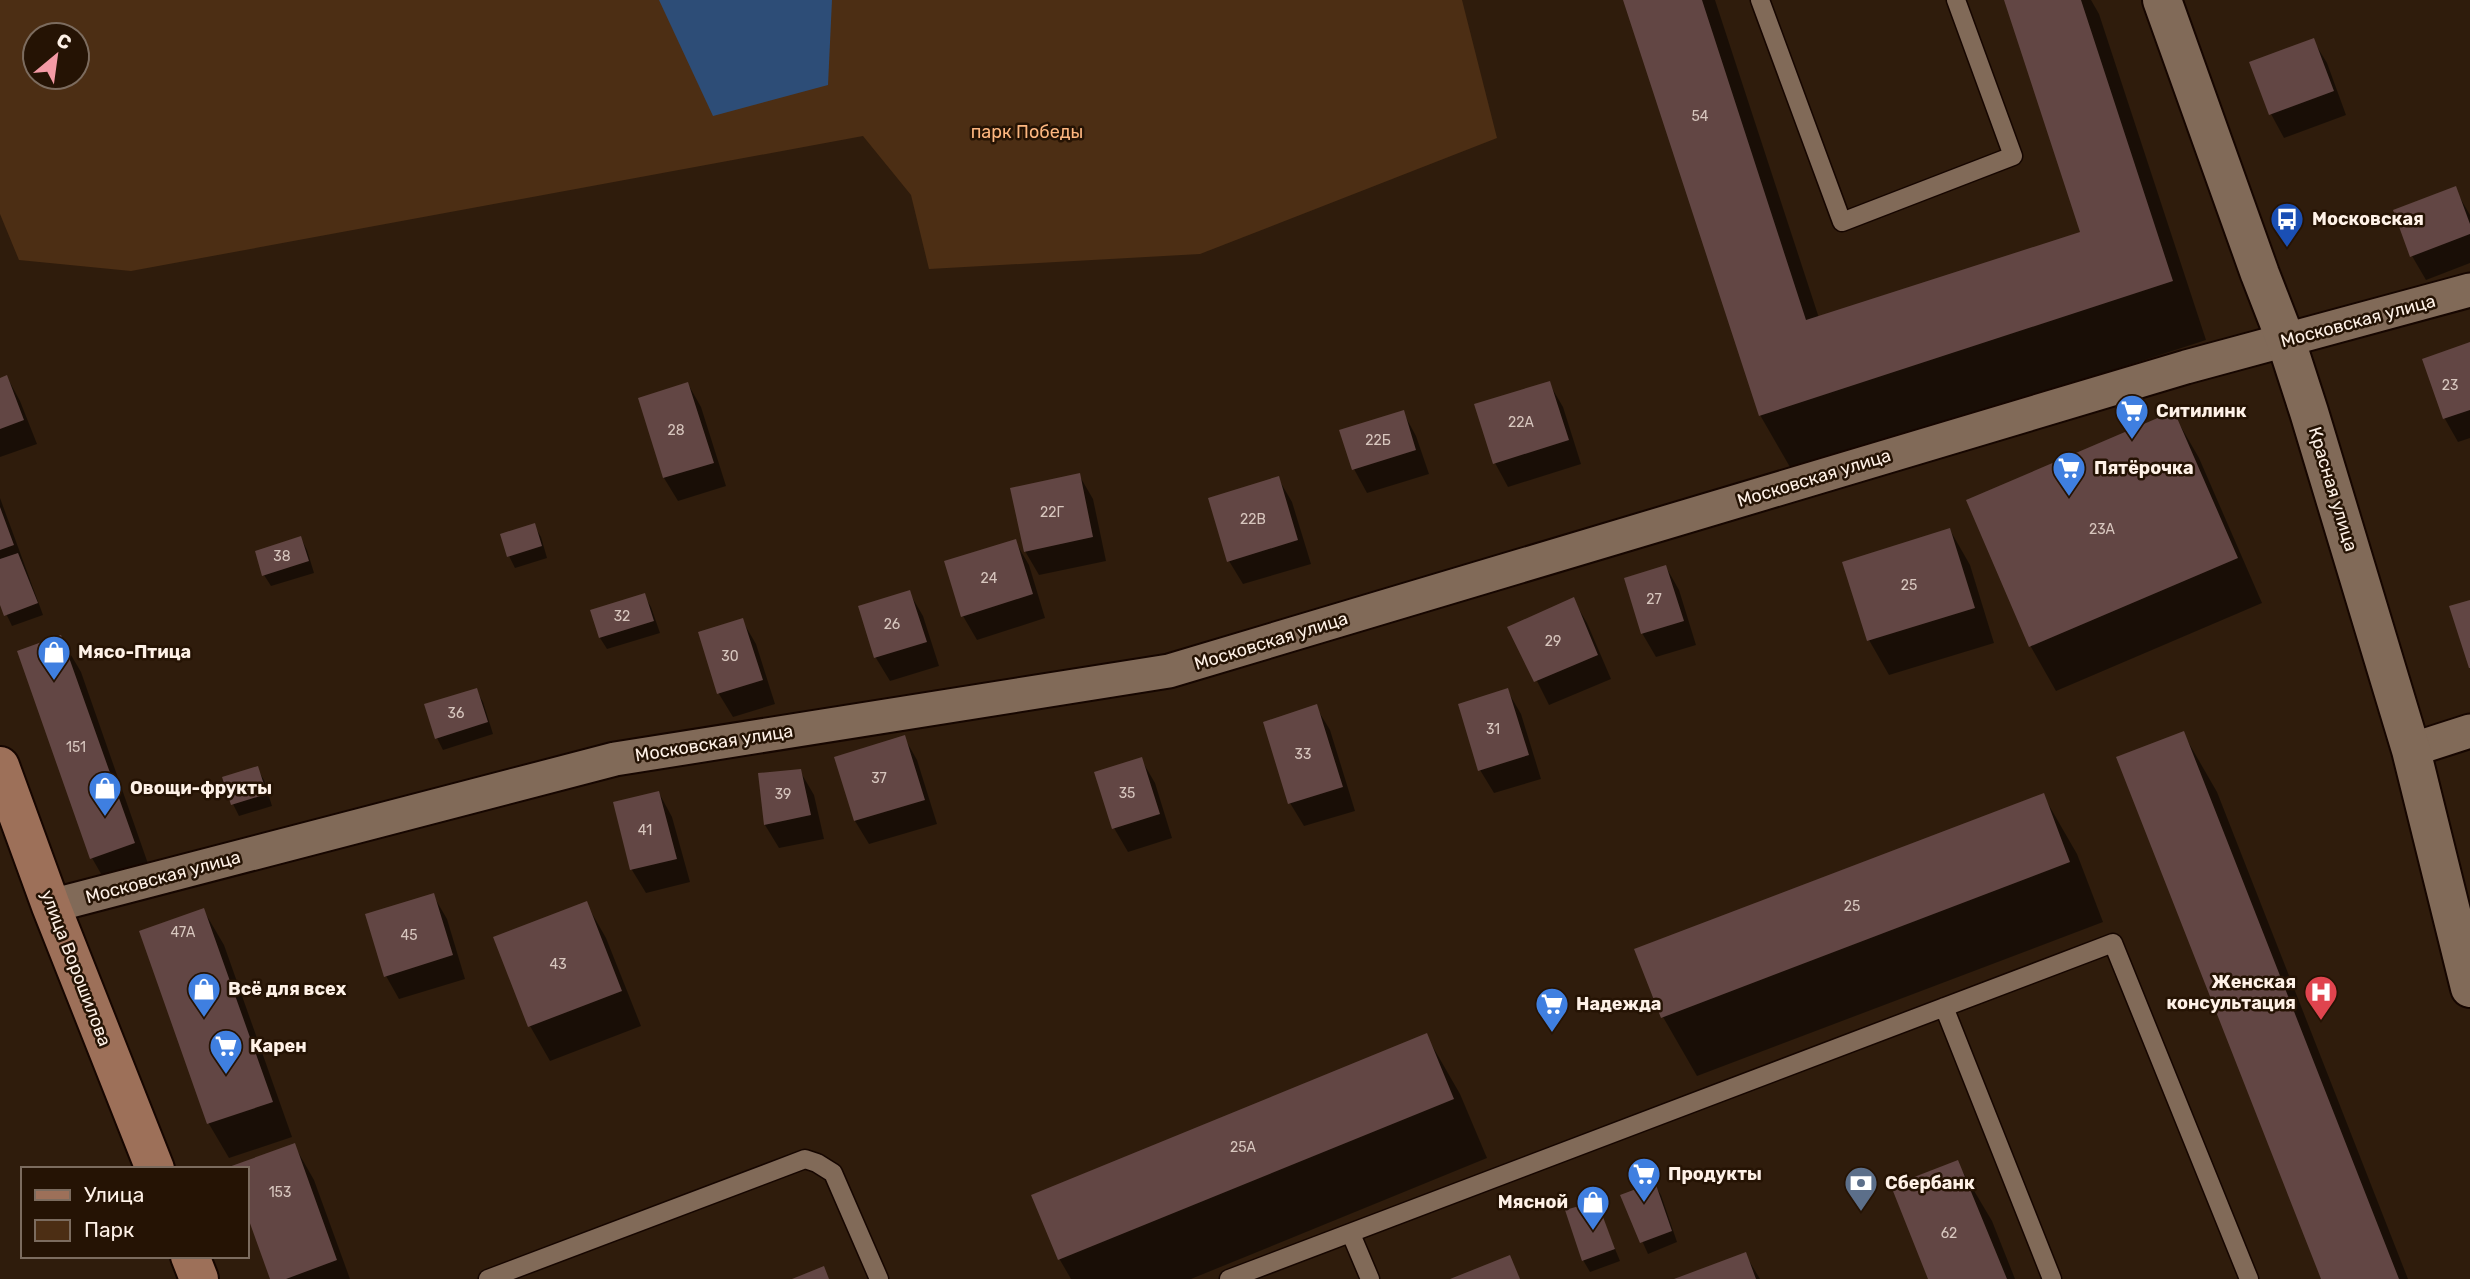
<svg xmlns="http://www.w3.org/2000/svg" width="2470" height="1279" font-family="Rubik,sans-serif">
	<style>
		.green { fill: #4c2e14; fill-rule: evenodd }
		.water { fill: #2d4d77 }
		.shadow { fill: #0007 }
		.building { fill: #624644 }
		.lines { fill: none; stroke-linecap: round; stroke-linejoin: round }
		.service-casing { stroke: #160600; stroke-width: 21 }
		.minor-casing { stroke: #160600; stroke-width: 37 }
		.tertiary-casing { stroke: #160600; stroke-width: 42 }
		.secondary-casing { stroke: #160600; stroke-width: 42 }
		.service { stroke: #816a58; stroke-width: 18 }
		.minor { stroke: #816a58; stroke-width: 33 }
		.tertiary { stroke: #816a58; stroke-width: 38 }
		.secondary { stroke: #9d7059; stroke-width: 38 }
		.labels { text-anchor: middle; stroke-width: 5; stroke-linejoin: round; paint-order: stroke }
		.number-label { font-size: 14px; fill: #d7c6be }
		.park-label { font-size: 18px; fill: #fdb67f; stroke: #251304 }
		.poi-label { font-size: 18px; font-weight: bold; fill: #fef1e7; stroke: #251304; text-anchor: start }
		.street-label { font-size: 18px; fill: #fef1e7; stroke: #251304 }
	</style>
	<rect width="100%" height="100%" fill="#2f1c0c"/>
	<!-- green -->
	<path class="green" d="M 0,0 L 1462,0 L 1497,138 L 1200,254 L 929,269 L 911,195 L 863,136 L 131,271 L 19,260 L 0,214 ZM 35,35 L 77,35 L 77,77 L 35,77 Z"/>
	<!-- water -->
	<path class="water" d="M 659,0 L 832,0 L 828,85 L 713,116 Z"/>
	<!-- shadow -->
	<path class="shadow" d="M 1625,0 L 1715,0 L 1819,318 L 2082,233 L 2006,0 L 2091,0 L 2099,14 L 2206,340 L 1794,474 L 1760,415 Z
		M 2313,40 L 2327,63 L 2346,115 L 2284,138 L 2271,114 Z
		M 2455,189 L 2470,215 L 2470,263 L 2426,280 L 2412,256 Z
		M 2470,344 L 2470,438 L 2458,442 L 2445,419 L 2424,360 Z
		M 7,377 L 20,401 L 37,444 L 0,457 L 0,379 Z
		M 1549,383 L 1563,407 L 1581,464 L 1508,487 L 1495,463 Z
		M 688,384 L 701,407 L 726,486 L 678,501 L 664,478 L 640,399 Z
		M 1403,412 L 1416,436 L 1429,474 L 1367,493 L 1354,469 Z
		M 2173,413 L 2199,458 L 2262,603 L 2056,691 L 2031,647 L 1968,501 Z
		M 1079,475 L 1093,499 L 1106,561 L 1039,575 L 1025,551 Z
		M 1278,478 L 1292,502 L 1311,564 L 1243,584 L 1229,561 Z
		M 0,498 L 43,615 L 12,626 L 0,601 Z
		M 534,525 L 541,537 L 547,558 L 515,568 L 509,556 Z
		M 1950,530 L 1970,565 L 1994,643 L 1889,675 L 1869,640 Z
		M 301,538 L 307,550 L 314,573 L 271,586 L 264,575 Z
		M 1015,541 L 1029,565 L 1045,618 L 977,640 L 963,616 Z
		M 1666,567 L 1679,590 L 1696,645 L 1656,657 L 1642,633 Z
		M 909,592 L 923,616 L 939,666 L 890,681 L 876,658 L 860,607 Z
		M 644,595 L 651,607 L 660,633 L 607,649 L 600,638 L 592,611 Z
		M 1573,599 L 1587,623 L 1611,679 L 1549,705 L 1510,627 Z
		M 742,620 L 756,644 L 775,704 L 733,717 L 719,694 L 700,633 Z
		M 61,638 L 81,672 L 153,878 L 112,893 L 92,858 Z
		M 476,690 L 483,702 L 493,734 L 443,750 L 437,738 Z
		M 1507,690 L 1521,714 L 1541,779 L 1494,793 L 1480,770 Z
		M 1316,707 L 1330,730 L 1355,811 L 1304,826 L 1290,803 Z
		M 2183,733 L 2217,792 L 2408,1279 L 2323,1279 Z
		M 904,737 L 917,760 L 937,824 L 869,844 L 855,821 L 836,758 Z
		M 1141,759 L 1155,783 L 1172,838 L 1128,852 L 1114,828 Z
		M 257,768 L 264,780 L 272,806 L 239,816 L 233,804 Z
		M 800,771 L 814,795 L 824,839 L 779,848 L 765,825 L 760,775 Z
		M 659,793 L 672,817 L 690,882 L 646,893 L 632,870 L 615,803 Z
		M 2043,795 L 2077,854 L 2103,922 L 1697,1076 L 1663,1017 L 1637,950 Z
		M 433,895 L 447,919 L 465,979 L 399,999 L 386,976 Z
		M 586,903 L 606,938 L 641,1026 L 550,1061 L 530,1026 Z
		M 204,911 L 224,945 L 292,1137 L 229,1158 L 209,1124 L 141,933 Z
		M 1426,1035 L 1460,1094 L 1487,1158 L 1191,1279 L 1071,1279 L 1060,1260 L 1034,1196 Z
		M 294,1145 L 314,1180 L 350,1279 L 272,1279 L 247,1210 L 247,1169 L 232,1168 Z
		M 1957,1162 L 1992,1221 L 2015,1279 L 1930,1279 Z
		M 1654,1184 L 1661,1195 L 1677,1242 L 1648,1254 L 1622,1196 Z
		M 1596,1203 L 1620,1261 L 1590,1272 L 1583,1260 Z
		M 1745,1254 L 1760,1279 L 1678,1279 Z"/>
	<!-- building -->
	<path class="building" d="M 1623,0 L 1702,0 L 1806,320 L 2080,232 L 2004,0 L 2081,0 L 2173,281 L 1759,416 Z
		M 2314,38 L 2334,91 L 2269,115 L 2249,62 Z
		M 2456,186 L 2470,224 L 2470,234 L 2410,257 L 2393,210 Z
		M 2470,342 L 2470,410 L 2443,419 L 2422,359 Z
		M 7,375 L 24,420 L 0,429 L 0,378 Z
		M 1550,381 L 1569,440 L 1493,464 L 1474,404 Z
		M 688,382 L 714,463 L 663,478 L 638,398 Z
		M 1404,410 L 1416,450 L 1352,470 L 1339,430 Z
		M 2174,411 L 2238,558 L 2029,647 L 1966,500 Z
		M 1080,473 L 1093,537 L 1024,552 L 1010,488 Z
		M 1279,476 L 1298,540 L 1227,562 L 1208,498 Z
		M 0,507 L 14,545 L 0,550 Z
		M 535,523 L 542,546 L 507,557 L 500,534 Z
		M 1950,528 L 1975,608 L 1867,641 L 1842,562 Z
		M 301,536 L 309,561 L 262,576 L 255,551 Z
		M 1016,539 L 1033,594 L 961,617 L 944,561 Z
		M 18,553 L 38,603 L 4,616 L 0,605 L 0,559 Z
		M 1666,565 L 1684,621 L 1641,634 L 1624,578 Z
		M 910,590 L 927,642 L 874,658 L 858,606 Z
		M 645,593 L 654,621 L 599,638 L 590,610 Z
		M 1574,597 L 1598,655 L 1534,682 L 1507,627 Z
		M 2470,600 L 2470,668 L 2469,668 L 2449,606 Z
		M 743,618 L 763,680 L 717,694 L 698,632 Z
		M 61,635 L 135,843 L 90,859 L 17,651 Z
		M 477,688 L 488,722 L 435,739 L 424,704 Z
		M 1508,688 L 1529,755 L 1478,771 L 1458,704 Z
		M 1317,704 L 1343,787 L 1288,804 L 1263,722 Z
		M 2184,731 L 2399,1279 L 2321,1279 L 2116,757 Z
		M 905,735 L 925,800 L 854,821 L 834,757 Z
		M 1142,757 L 1160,814 L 1112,829 L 1094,772 Z
		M 258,766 L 267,794 L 231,805 L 222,777 Z
		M 801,769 L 811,815 L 764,825 L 758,773 Z
		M 659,791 L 677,859 L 630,870 L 613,802 Z
		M 2044,793 L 2070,862 L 1661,1018 L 1634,949 Z
		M 434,893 L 453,955 L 384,977 L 365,914 Z
		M 587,901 L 622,991 L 528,1027 L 493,937 Z
		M 204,908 L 273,1102 L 207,1124 L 139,931 Z
		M 1427,1033 L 1454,1099 L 1058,1260 L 1031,1195 Z
		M 295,1143 L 337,1260 L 286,1279 L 270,1279 L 247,1215 L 247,1169 L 226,1168 Z
		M 1958,1160 L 2007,1279 L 1928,1279 L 1891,1186 Z
		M 1655,1182 L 1672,1231 L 1640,1243 L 1620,1195 Z
		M 1597,1201 L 1615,1249 L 1582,1261 L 1565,1210 Z
		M 1746,1252 L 1756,1279 L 1674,1279 Z
		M 1510,1255 L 1520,1279 L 1450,1279 Z
		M 824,1266 L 829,1279 L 792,1279 Z"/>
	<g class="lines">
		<defs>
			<path id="service" d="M 1760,0 L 1842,222 L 2013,156 L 1956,0
				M 1944,1007 L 2052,1279
				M 1351,1234 L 1370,1279
				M 488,1279 L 805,1159 L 817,1163 L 833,1173 L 879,1279
				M 1229,1279 L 2113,943 L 2249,1279"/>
			<path id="minor" d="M 2411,750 L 2470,731
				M 51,906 L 615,759 L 1169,671 L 2186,367 L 2470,290"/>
			<path id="tertiary" d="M 2162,0 L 2260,274 L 2286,341 L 2309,412 L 2411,750 L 2470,988"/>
			<path id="secondary" d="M 0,766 L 51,906 L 155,1169
				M 190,1256 L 199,1279"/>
		</defs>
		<!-- service casing -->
		<use href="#service" class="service-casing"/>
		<!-- minor casing -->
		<use href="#minor" class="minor-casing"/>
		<!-- tertiary casing -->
		<use href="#tertiary" class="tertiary-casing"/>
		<!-- secondary casing -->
		<use href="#secondary" class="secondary-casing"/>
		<!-- service -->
		<use href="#service" class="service"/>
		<!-- minor -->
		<use href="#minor" class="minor"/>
		<!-- tertiary -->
		<use href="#tertiary" class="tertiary"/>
		<!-- secondary -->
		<use href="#secondary" class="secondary"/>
	</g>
	<!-- icons -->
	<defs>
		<symbol id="bus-pin" viewBox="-11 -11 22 30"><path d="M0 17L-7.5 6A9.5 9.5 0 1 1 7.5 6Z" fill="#1a4fb4" stroke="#251304"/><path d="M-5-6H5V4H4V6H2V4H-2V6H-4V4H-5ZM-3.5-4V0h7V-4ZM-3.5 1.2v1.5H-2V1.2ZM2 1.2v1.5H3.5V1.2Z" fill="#fff"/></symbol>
		<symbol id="supermarket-pin" viewBox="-11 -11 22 30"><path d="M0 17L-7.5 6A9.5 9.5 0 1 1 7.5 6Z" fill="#3f7fe0" stroke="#251304"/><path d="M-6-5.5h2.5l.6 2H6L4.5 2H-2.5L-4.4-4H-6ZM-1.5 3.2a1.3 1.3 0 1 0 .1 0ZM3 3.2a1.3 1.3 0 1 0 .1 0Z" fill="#fff"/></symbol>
		<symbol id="shop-pin" viewBox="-11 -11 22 30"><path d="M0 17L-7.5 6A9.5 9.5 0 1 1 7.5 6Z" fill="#3f7fe0" stroke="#251304"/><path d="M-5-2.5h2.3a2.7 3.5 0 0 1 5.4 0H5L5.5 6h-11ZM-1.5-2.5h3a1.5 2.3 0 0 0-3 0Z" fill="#fff"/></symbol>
		<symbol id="hospital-pin" viewBox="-11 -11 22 30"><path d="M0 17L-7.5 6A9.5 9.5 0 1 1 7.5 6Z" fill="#e0444e" stroke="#251304"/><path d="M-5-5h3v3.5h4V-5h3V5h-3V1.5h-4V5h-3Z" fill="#fff"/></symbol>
		<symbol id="bank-pin" viewBox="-11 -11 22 30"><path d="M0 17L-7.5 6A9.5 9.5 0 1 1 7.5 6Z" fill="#5c6f8a" stroke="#251304"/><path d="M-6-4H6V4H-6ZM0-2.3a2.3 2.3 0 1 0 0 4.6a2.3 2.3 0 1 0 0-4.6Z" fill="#fff"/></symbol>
	</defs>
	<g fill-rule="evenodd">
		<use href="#bus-pin" x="2268" y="200" width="38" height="52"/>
		<use href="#supermarket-pin" x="2113" y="392" width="38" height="52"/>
		<use href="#supermarket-pin" x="2050" y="449" width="38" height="52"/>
		<use href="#shop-pin" x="35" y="633" width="38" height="52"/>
		<use href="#shop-pin" x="86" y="769" width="38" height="52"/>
		<use href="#shop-pin" x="185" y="970" width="38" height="52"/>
		<use href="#hospital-pin" x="2302" y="973" width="38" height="52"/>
		<use href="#supermarket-pin" x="1533" y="985" width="38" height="52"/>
		<use href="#supermarket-pin" x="207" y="1027" width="38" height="52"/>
		<use href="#supermarket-pin" x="1625" y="1155" width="38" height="52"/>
		<use href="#bank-pin" x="1842" y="1164" width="38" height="52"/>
		<use href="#shop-pin" x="1574" y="1183" width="38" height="52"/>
	</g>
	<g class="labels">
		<!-- number labels -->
		<g class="number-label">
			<text x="1700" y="121">54</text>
			<text x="2450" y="390">23</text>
			<text x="1521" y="427">22А</text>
			<text x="676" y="435">28</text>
			<text x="1378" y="445">22Б</text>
			<text x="1052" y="517">22Г</text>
			<text x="1253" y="524">22В</text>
			<text x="2102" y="534">23А</text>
			<text x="282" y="561">38</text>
			<text x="989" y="583">24</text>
			<text x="1909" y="590">25</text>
			<text x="1654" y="604">27</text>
			<text x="622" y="621">32</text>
			<text x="892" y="629">26</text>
			<text x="1553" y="646">29</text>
			<text x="730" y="661">30</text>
			<text x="456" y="718">36</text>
			<text x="1493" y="734">31</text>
			<text x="76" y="752">151</text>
			<text x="1303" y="759">33</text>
			<text x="879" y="783">37</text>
			<text x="1127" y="798">35</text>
			<text x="783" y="799">39</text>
			<text x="645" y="835">41</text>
			<text x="1852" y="911">25</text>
			<text x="183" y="937">47А</text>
			<text x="409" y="940">45</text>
			<text x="558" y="969">43</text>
			<text x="1243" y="1152">25А</text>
			<text x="280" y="1197">153</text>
			<text x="1949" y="1238">62</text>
		</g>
		<!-- park labels -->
		<g class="park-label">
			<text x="1027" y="138">парк Победы</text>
		</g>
		<!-- poi labels -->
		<g class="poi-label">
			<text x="2312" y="225">Московская</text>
			<text x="2156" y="417">Ситилинк</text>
			<text x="2094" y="474">Пятёрочка</text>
			<text x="78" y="658">Мясо-Птица</text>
			<text x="130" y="794">Овощи-фрукты</text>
			<text x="2296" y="988" text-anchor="end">Женская<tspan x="2296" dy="21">консультация</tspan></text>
			<text x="228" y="995">Всё для всех</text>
			<text x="1576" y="1010">Надежда</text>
			<text x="250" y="1052">Карен</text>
			<text x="1668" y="1180">Продукты</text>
			<text x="1885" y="1189">Сбербанк</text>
			<text x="1568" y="1208" text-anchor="end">Мясной</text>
		</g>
		<!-- street labels -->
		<g class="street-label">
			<text transform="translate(2358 321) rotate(-15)" y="6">Московская улица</text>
			<text transform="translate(1814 478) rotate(-17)" y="6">Московская улица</text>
			<text transform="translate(2333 489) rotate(73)" y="6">Красная улица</text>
			<text transform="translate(1271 641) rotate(-17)" y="6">Московская улица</text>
			<text transform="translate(714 743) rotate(-9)" y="6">Московская улица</text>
			<text transform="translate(163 877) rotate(-15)" y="6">Московская улица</text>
			<text transform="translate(76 968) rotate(69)" y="6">улица Ворошилова</text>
		</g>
	</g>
	<!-- legend -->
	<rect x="21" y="1167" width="228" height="91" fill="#251304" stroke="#7c6c5f" stroke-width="2"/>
	<rect x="35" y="1190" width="35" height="10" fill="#9d7059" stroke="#7c6c5f" stroke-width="2"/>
	<text x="84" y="1202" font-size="21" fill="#fef1e7">Улица</text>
	<rect x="35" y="1220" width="35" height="21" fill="#4c2e14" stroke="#7c6c5f" stroke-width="2"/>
	<text x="84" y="1237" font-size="21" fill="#fef1e7">Парк</text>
	<!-- north arrow -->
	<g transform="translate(56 56) rotate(29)"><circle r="33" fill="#251304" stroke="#7c6c5f" stroke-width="2"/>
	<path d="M0-5L12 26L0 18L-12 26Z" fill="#f49aa5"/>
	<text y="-10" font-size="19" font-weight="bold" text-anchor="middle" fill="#fef1e7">С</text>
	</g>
</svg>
